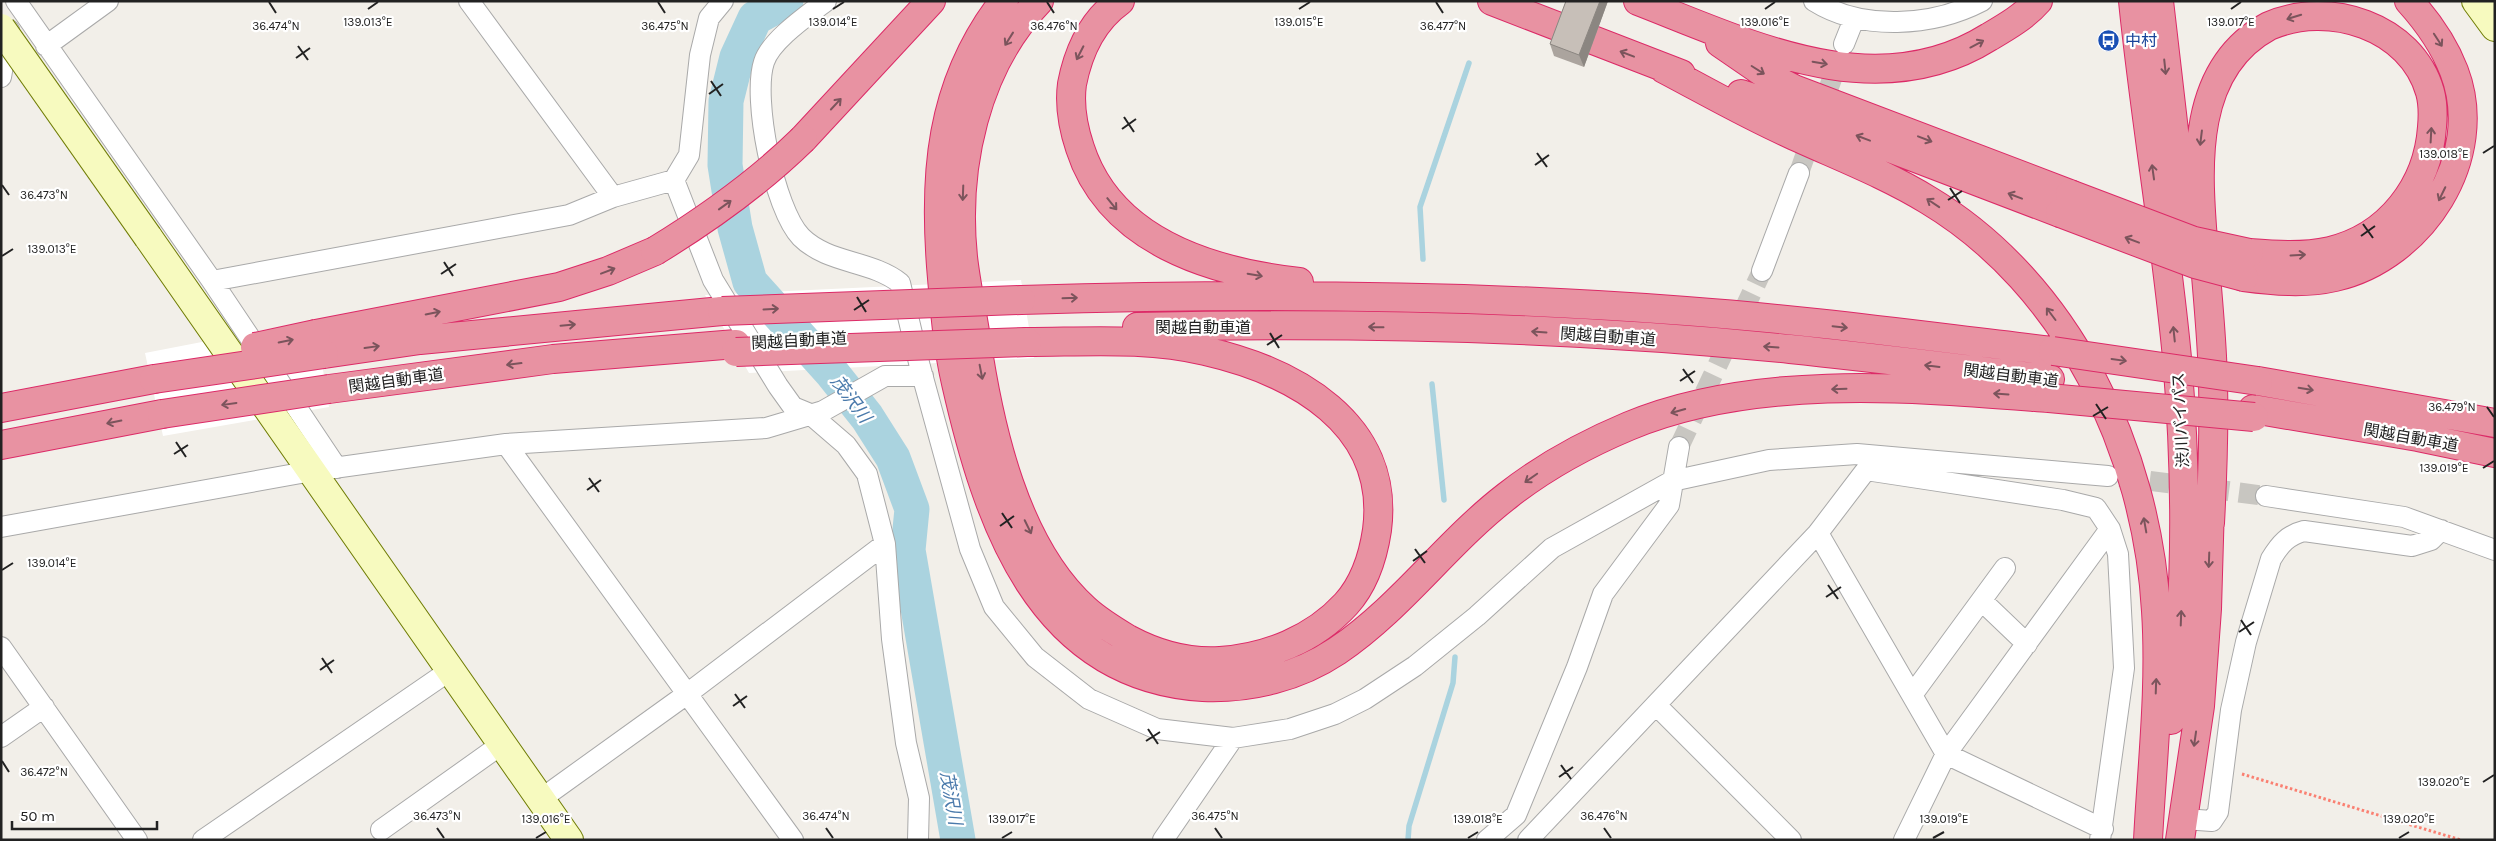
<svg xmlns="http://www.w3.org/2000/svg" width="2496" height="841" font-family="Karla,'Noto Sans JP',sans-serif">
	<style>
		.pier { fill: #fff }
		.lines { fill: none; stroke-linecap: round; stroke-linejoin: round }
		.stream { stroke: #aad3df; stroke-width: 5.5 }
		.river { stroke: #aad3df; stroke-width: 35 }
		.street-tunnel { stroke: #c8c6c1; stroke-width: 20; stroke-dasharray: 20 10; stroke-linecap: butt }
		.street-casing { stroke: #a9a9a9; stroke-width: 22 }
		.secondary-casing { stroke: #707d05; stroke-width: 30 }
		.highway-casing { stroke: #dc2a67; stroke-width: 30 }
		.path { stroke: #fa8072; stroke-width: 3; stroke-dasharray: 2.5 2.5; stroke-linecap: butt }
		.street { stroke: #fff; stroke-width: 20 }
		.secondary { stroke: #f7fabf; stroke-width: 28 }
		.highway { stroke: #e892a2; stroke-width: 28 }
		.secondary-bridge-casing { stroke: #707d05; stroke-width: 30; stroke-linecap: butt }
		.highway-bridge-casing { stroke: #dc2a67; stroke-width: 30; stroke-linecap: butt }
		.secondary-bridge { stroke: #f7fabf; stroke-width: 28 }
		.highway-bridge { stroke: #e892a2; stroke-width: 28 }
		.wall { fill: #aba49e }
		.shaded-wall { fill: #8b8681 }
		.building { fill: #c7bfb8; stroke: #8b8681 }
		.oneway { stroke: #7b545c }
		.ticks { fill: none; stroke: #222; stroke-width: 2 }
		.labels { text-anchor: middle; stroke-width: 4.5; stroke-linejoin: round; paint-order: stroke }
		.transit-label { font-size: 16px; fill: #164399; stroke: #fff; text-anchor: start }
		.street-label { font-size: 16px; fill: #222; stroke: #fff }
		.water-label { font-size: 18px; font-style: italic; fill: #4a7aab; stroke: #fff }
		.ticks-label { font-size: 12px; text-anchor: middle; fill: #222; stroke: #fff; stroke-width: 4.5; stroke-linejoin: round; paint-order: stroke }
	</style>
	<rect width="100%" height="100%" fill="#f2efe9"/>
	<!-- pier -->
	<path class="pier" d="M 1021,280 L 1034,358 L 749,373 L 705,295 Z
		M 315,320 L 329,407 L 163,436 L 145,353 Z"/>
	<g class="lines">
		<!-- stream -->
		<path class="stream" d="M 1423,259 L 1420,207 L 1469,63
			M 1432,384 L 1444,500
			M 1408,840 L 1409,826 L 1453,683 L 1455,657"/>
		<!-- river -->
		<path class="river" d="M 786,1 L 755,18 L 737,57 L 726,101 L 725,165 L 735,228 L 750,282 L 832,373 L 867,417 L 893,458 L 912,509 L 908,550 L 958,840"/>
		<!-- street-tunnel -->
		<path class="street-tunnel" d="M 1799,173 L 1841,53
			M 1679,447 L 1762,271
			M 2120,477 L 2266,496"/>
		<defs>
			<path id="street" d="M 16,1 L 212,281 L 337,468
				M 469,1 L 613,197
				M 826,1 C 808,15 771,40 764,62 C 752,98 774,209 801,237 C 828,264 871,260 900,283 L 920,367 L 970,549 L 994,607 L 1035,657 L 1089,699 L 1157,729 L 1233,738 L 1290,729 L 1335,714 L 1365,699 L 1415,666 L 1477,616 L 1552,548 L 1672,481 L 1769,460 L 1857,454 L 2108,476
				M 1814,1 C 1862,31 1932,27 1982,1
				M 1844,44 L 1854,19
				M 46,46 L 108,1
				M 1,77 L 9,30
				M 674,180 L 713,280 L 778,386 L 793,407 L 810,414 L 846,445 L 867,474 L 885,544 L 892,639 L 906,743 L 919,798 L 918,840
				M 1762,271 L 1799,173
				M 212,281 L 569,215 L 613,197 L 674,180 L 689,155 L 700,55 L 709,18 L 723,1
				M 506,444 L 793,840
				M 1866,470 L 2063,500 L 2096,508 L 2110,529 L 2118,554 L 2124,668 L 2100,840
				M 2266,496 L 2404,517 L 2495,550
				M 1,527 L 312,471 L 506,444 L 766,428 L 823,411 L 885,376 L 923,376
				M 1818,533 L 1946,754 L 2103,829
				M 1982,601 L 2027,644
				M 1,647 L 137,840
				M 1912,695 L 2005,568
				M 1656,705 L 1791,840
				M 1,737 L 44,707
				M 541,799 L 687,694 L 885,544
				M 2184,819 L 2212,821 L 2218,812 L 2231,710 L 2246,642 L 2271,559 C 2280,544 2288,535 2304,531 L 2412,546 L 2431,540 L 2441,530
				M 381,830 L 502,744
				M 203,840 L 449,671
				M 1163,840 L 1233,738
				M 1487,840 L 1516,815 L 1577,667 L 1603,594 L 1669,505 L 1679,447
				M 1528,840 L 1818,533 L 1866,470
				M 1904,840 L 1946,754 L 2110,529"/>
			<path id="secondary" d="M 2476,1 L 2495,27
				M 148,237 L 569,840"/>
			<path id="highway" d="M 1004,1 C 939,84 933,177 942,278 C 945,313 948,349 956,383 C 987,519 1038,677 1203,687 C 1250,689 1298,677 1337,651 C 1402,607 1446,543 1507,496 C 1545,466 1586,444 1629,426 C 1756,373 1916,388 2049,398
				M 1120,1 C 1092,21 1078,53 1072,84 C 1069,106 1073,127 1080,148 C 1110,241 1211,272 1299,282
				M 1492,1 L 1681,74
				M 1638,1 C 1749,44 1876,108 1989,37 C 2006,27 2025,16 2038,1
				M 2133,1 C 2145,120 2166,239 2177,358 C 2187,477 2188,601 2171,720
				M 2159,1 L 2185,226
				M 1720,43 L 1768,76 L 1794,89 L 2070,194
				M 1664,69 C 1704,90 1744,113 1786,132 C 1833,154 1884,173 1928,200 C 2068,284 2147,451 2156,611 C 2161,687 2152,764 2148,840
				M 1741,94 L 1790,110 L 2060,213
				M 803,139 L 931,1
				M 2244,277 C 2275,281 2305,284 2335,277 C 2422,257 2487,157 2454,71 C 2444,45 2428,22 2409,1
				M 1021,300 C 1242,293 1465,294 1686,311 C 1809,320 1931,337 2053,351
				M 1137,327 C 1354,322 1574,327 1790,349 C 1877,358 1963,369 2050,379
				M 316,334 L 559,287 L 608,271 L 655,251
				M 1027,342 C 1086,342 1147,337 1205,351 C 1293,371 1391,423 1377,530 C 1373,557 1365,583 1346,604 C 1314,639 1267,658 1220,661 C 1188,663 1156,654 1128,639 C 1113,630 1098,621 1085,609 C 1015,546 989,427 976,338 C 972,311 966,284 963,257 C 954,168 975,67 1039,1
				M 324,354 L 420,340 L 722,311
				M 2258,381 L 2495,423
				M 329,389 L 553,359 L 736,344
				M 1,408 L 154,379
				M 2253,409 L 2418,437 L 2495,453
				M 1,445 L 162,414
				M 2210,523 C 2213,467 2215,412 2212,356 C 2210,317 2206,278 2203,240 C 2197,164 2191,68 2269,26 C 2329,0 2411,26 2430,92 C 2433,103 2433,116 2432,127 C 2428,186 2389,237 2330,251 C 2303,257 2276,255 2249,253
				M 2180,840 L 2200,706 L 2207,609 L 2210,505"/>
		</defs>
		<!-- street casing -->
		<use href="#street" class="street-casing"/>
		<!-- secondary casing -->
		<use href="#secondary" class="secondary-casing"/>
		<!-- highway casing -->
		<use href="#highway" class="highway-casing"/>
		<!-- path -->
		<path class="path" d="M 2242,774 L 2461,840"/>
		<!-- street -->
		<use href="#street" class="street"/>
		<!-- secondary -->
		<use href="#secondary" class="secondary"/>
		<!-- highway -->
		<use href="#highway" class="highway"/>
		<defs>
			<path id="secondary-bridge" d="M 1,28 L 148,237"/>
			<path id="highway-bridge" d="M 2070,194 L 2194,241 L 2249,253
				M 2060,213 L 2195,264 L 2244,277
				M 655,251 C 709,218 758,183 803,139
				M 722,311 L 1021,300
				M 255,347 L 316,334
				M 2053,351 L 2258,381
				M 736,352 L 1027,342
				M 154,379 L 324,354
				M 2049,398 L 2254,417
				M 162,414 L 329,389"/>
		</defs>
		<!-- secondary-bridge casing -->
		<use href="#secondary-bridge" class="secondary-bridge-casing"/>
		<!-- highway-bridge casing -->
		<use href="#highway-bridge" class="highway-bridge-casing"/>
		<!-- secondary-bridge -->
		<use href="#secondary-bridge" class="secondary-bridge"/>
		<!-- highway-bridge -->
		<use href="#highway-bridge" class="highway-bridge"/>
	</g>
	<!-- wall -->
	<path class="wall" d="M 1566,1 L 1608,1 L 1584,67 L 1554,56 L 1550,44 Z"/>
	<!-- shaded-wall -->
	<path class="shaded-wall" d="M 1600,1 L 1608,1 L 1584,67 L 1579,55 Z"/>
	<!-- building -->
	<path class="building" d="M 1566,1 L 1600,1 L 1579,55 L 1550,44 Z"/>
	<!-- one-way arrows -->
	<defs><path id="oneway-shaft" d="M-6 0H5M1.5-3L5.5 0L1.5 3" fill="none" stroke-width="1.6" stroke-linecap="round" stroke-linejoin="round" transform="scale(1.25)"/></defs>
	<g class="oneway">
		<use href="#oneway-shaft" transform="translate(2294 17) rotate(163)"/>
		<use href="#oneway-shaft" transform="translate(1009 39) rotate(122)"/>
		<use href="#oneway-shaft" transform="translate(2438 40) rotate(57)"/>
		<use href="#oneway-shaft" transform="translate(1977 44) rotate(-28)"/>
		<use href="#oneway-shaft" transform="translate(1080 53) rotate(117)"/>
		<use href="#oneway-shaft" transform="translate(1627 54) rotate(-159)"/>
		<use href="#oneway-shaft" transform="translate(1820 63) rotate(10)"/>
		<use href="#oneway-shaft" transform="translate(2165 67) rotate(84)"/>
		<use href="#oneway-shaft" transform="translate(1758 70) rotate(32)"/>
		<use href="#oneway-shaft" transform="translate(836 104) rotate(-47)"/>
		<use href="#oneway-shaft" transform="translate(2431 135) rotate(-87)"/>
		<use href="#oneway-shaft" transform="translate(1863 138) rotate(-159)"/>
		<use href="#oneway-shaft" transform="translate(2201 138) rotate(97)"/>
		<use href="#oneway-shaft" transform="translate(1925 139) rotate(21)"/>
		<use href="#oneway-shaft" transform="translate(2153 172) rotate(-98)"/>
		<use href="#oneway-shaft" transform="translate(963 193) rotate(92)"/>
		<use href="#oneway-shaft" transform="translate(2442 194) rotate(116)"/>
		<use href="#oneway-shaft" transform="translate(2015 196) rotate(-159)"/>
		<use href="#oneway-shaft" transform="translate(1933 203) rotate(-146)"/>
		<use href="#oneway-shaft" transform="translate(1112 204) rotate(51)"/>
		<use href="#oneway-shaft" transform="translate(725 205) rotate(-36)"/>
		<use href="#oneway-shaft" transform="translate(2132 240) rotate(-159)"/>
		<use href="#oneway-shaft" transform="translate(2298 255) rotate(-3)"/>
		<use href="#oneway-shaft" transform="translate(608 271) rotate(-21)"/>
		<use href="#oneway-shaft" transform="translate(1255 275) rotate(10)"/>
		<use href="#oneway-shaft" transform="translate(1070 298) rotate(-2)"/>
		<use href="#oneway-shaft" transform="translate(771 309) rotate(-3)"/>
		<use href="#oneway-shaft" transform="translate(433 313) rotate(-11)"/>
		<use href="#oneway-shaft" transform="translate(2051 314) rotate(-127)"/>
		<use href="#oneway-shaft" transform="translate(568 325) rotate(-5)"/>
		<use href="#oneway-shaft" transform="translate(1376 327) rotate(-179)"/>
		<use href="#oneway-shaft" transform="translate(1840 327) rotate(6)"/>
		<use href="#oneway-shaft" transform="translate(1539 332) rotate(-176)"/>
		<use href="#oneway-shaft" transform="translate(2174 334) rotate(-96)"/>
		<use href="#oneway-shaft" transform="translate(286 341) rotate(-12)"/>
		<use href="#oneway-shaft" transform="translate(372 347) rotate(-8)"/>
		<use href="#oneway-shaft" transform="translate(1771 347) rotate(-176)"/>
		<use href="#oneway-shaft" transform="translate(2119 360) rotate(8)"/>
		<use href="#oneway-shaft" transform="translate(514 364) rotate(173)"/>
		<use href="#oneway-shaft" transform="translate(1932 366) rotate(-173)"/>
		<use href="#oneway-shaft" transform="translate(981 372) rotate(79)"/>
		<use href="#oneway-shaft" transform="translate(1839 389) rotate(178)"/>
		<use href="#oneway-shaft" transform="translate(2306 389) rotate(9)"/>
		<use href="#oneway-shaft" transform="translate(2001 394) rotate(-176)"/>
		<use href="#oneway-shaft" transform="translate(229 404) rotate(172)"/>
		<use href="#oneway-shaft" transform="translate(1678 411) rotate(164)"/>
		<use href="#oneway-shaft" transform="translate(114 422) rotate(169)"/>
		<use href="#oneway-shaft" transform="translate(1531 478) rotate(145)"/>
		<use href="#oneway-shaft" transform="translate(2145 525) rotate(-100)"/>
		<use href="#oneway-shaft" transform="translate(1028 527) rotate(64)"/>
		<use href="#oneway-shaft" transform="translate(2209 560) rotate(92)"/>
		<use href="#oneway-shaft" transform="translate(2181 618) rotate(-88)"/>
		<use href="#oneway-shaft" transform="translate(2156 686) rotate(-88)"/>
		<use href="#oneway-shaft" transform="translate(2195 739) rotate(98)"/>
	</g>
	<!-- ticks -->
	<path class="ticks" d="M 269,2 L 276,13M 658,2 L 665,13M 1047,2 L 1054,13M 1436,2 L 1443,13M 368,9 L 378,2M 833,9 L 844,2M 1299,9 L 1310,2M 1765,9 L 1775,2M 2231,9 L 2241,2M 298,46 L 308,60M 296,58 L 310,48M 711,81 L 721,96M 709,94 L 723,84M 1124,117 L 1134,132M 1122,129 L 1136,119M 1537,153 L 1547,167M 2483,153 L 2494,146M 1535,165 L 1549,155M 2,185 L 9,195M 1950,188 L 1960,203M 1948,200 L 1962,191M 2363,224 L 2373,238M 2361,236 L 2375,226M 2,256 L 13,249M 444,262 L 453,276M 441,274 L 456,264M 857,297 L 866,312M 854,310 L 869,300M 1270,333 L 1279,348M 1267,345 L 1282,335M 1683,369 L 1693,383M 1680,381 L 1695,371M 2096,404 L 2106,419M 2487,407 L 2494,417M 2093,416 L 2108,407M 176,442 L 186,457M 174,454 L 188,445M 2483,468 L 2494,461M 589,478 L 599,492M 587,490 L 601,480M 1002,513 L 1012,528M 1000,526 L 1014,516M 1415,549 L 1425,563M 1413,561 L 1427,551M 2,570 L 13,563M 1828,585 L 1838,599M 1826,597 L 1841,587M 2241,620 L 2251,635M 2239,632 L 2254,622M 322,658 L 332,673M 320,670 L 334,660M 735,694 L 745,708M 733,706 L 747,696M 1148,729 L 1158,744M 1146,741 L 1160,732M 2,761 L 9,772M 1561,765 L 1571,779M 1559,777 L 1573,767M 2483,782 L 2494,775M 437,828 L 444,838M 826,828 L 833,838M 1215,828 L 1222,838M 1604,828 L 1611,838M 536,838 L 546,832M 1002,838 L 1012,832M 1468,838 L 1478,832M 1933,838 L 1944,832M 2399,838 L 2409,832"/>
	<!-- icons -->
	<defs>
		<symbol id="bus-disc" viewBox="-11 -11 22 22"><circle r="9.5" fill="#1a4fb4" stroke="#fff"/><path d="M-5-6H5V4H4V6H2V4H-2V6H-4V4H-5ZM-3.5-4V0h7V-4ZM-3.5 1.2v1.5H-2V1.2ZM2 1.2v1.5H3.5V1.2Z" fill="#fff"/></symbol>
	</defs>
	<g fill-rule="evenodd">
		<use href="#bus-disc" x="2096" y="28" width="25" height="25"/>
	</g>
	<g class="labels">
		<!-- transit labels -->
		<g class="transit-label">
			<text x="2125" y="46">中村</text>
		</g>
		<!-- street labels -->
		<g class="street-label">
			<text x="1203" y="333">関越自動車道</text>
			<text transform="translate(1608 336) rotate(4)" y="6">関越自動車道</text>
			<text transform="translate(799 340) rotate(-3)" y="6">関越自動車道</text>
			<text transform="translate(2011 375) rotate(7)" y="6">関越自動車道</text>
			<text transform="translate(396 380) rotate(-8)" y="6">関越自動車道</text>
			<text transform="translate(2180 420) rotate(-93)" y="6">渋川バイパス</text>
			<text transform="translate(2411 437) rotate(10)" y="6">関越自動車道</text>
		</g>
		<!-- water labels -->
		<g class="water-label">
			<text transform="translate(851 399) rotate(53)" y="6">茂沢川</text>
			<text transform="translate(951 798) rotate(80)" y="6">茂沢川</text>
		</g>
	</g>
	<g class="ticks-label">
		<text x="833" y="26">139.014°E</text>
		<text x="2231" y="26">139.017°E</text>
		<text x="368" y="26">139.013°E</text>
		<text x="1299" y="26">139.015°E</text>
		<text x="1765" y="26">139.016°E</text>
		<text x="665" y="30">36.475°N</text>
		<text x="1443" y="30">36.477°N</text>
		<text x="276" y="30">36.474°N</text>
		<text x="1054" y="30">36.476°N</text>
		<text x="2444" y="158">139.018°E</text>
		<text x="44" y="199">36.473°N</text>
		<text x="52" y="253">139.013°E</text>
		<text x="2452" y="411">36.479°N</text>
		<text x="2444" y="472">139.019°E</text>
		<text x="52" y="567">139.014°E</text>
		<text x="44" y="776">36.472°N</text>
		<text x="2444" y="786">139.020°E</text>
		<text x="437" y="820">36.473°N</text>
		<text x="826" y="820">36.474°N</text>
		<text x="1215" y="820">36.475°N</text>
		<text x="1604" y="820">36.476°N</text>
		<text x="546" y="823">139.016°E</text>
		<text x="1012" y="823">139.017°E</text>
		<text x="1478" y="823">139.018°E</text>
		<text x="1944" y="823">139.019°E</text>
		<text x="2409" y="823">139.020°E</text>
	</g>
	<!-- border -->
	<rect width="2496" height="841" fill="none" stroke="#222222" stroke-width="5"/>
	<!-- scale -->
	<path d="M12 821v8h145v-8" fill="none" stroke="#222222" stroke-width="2.5"/>
	<text x="20" y="821" font-size="15" fill="#222222" stroke="#ffffff" stroke-width="4" paint-order="stroke">50 m</text>
</svg>
